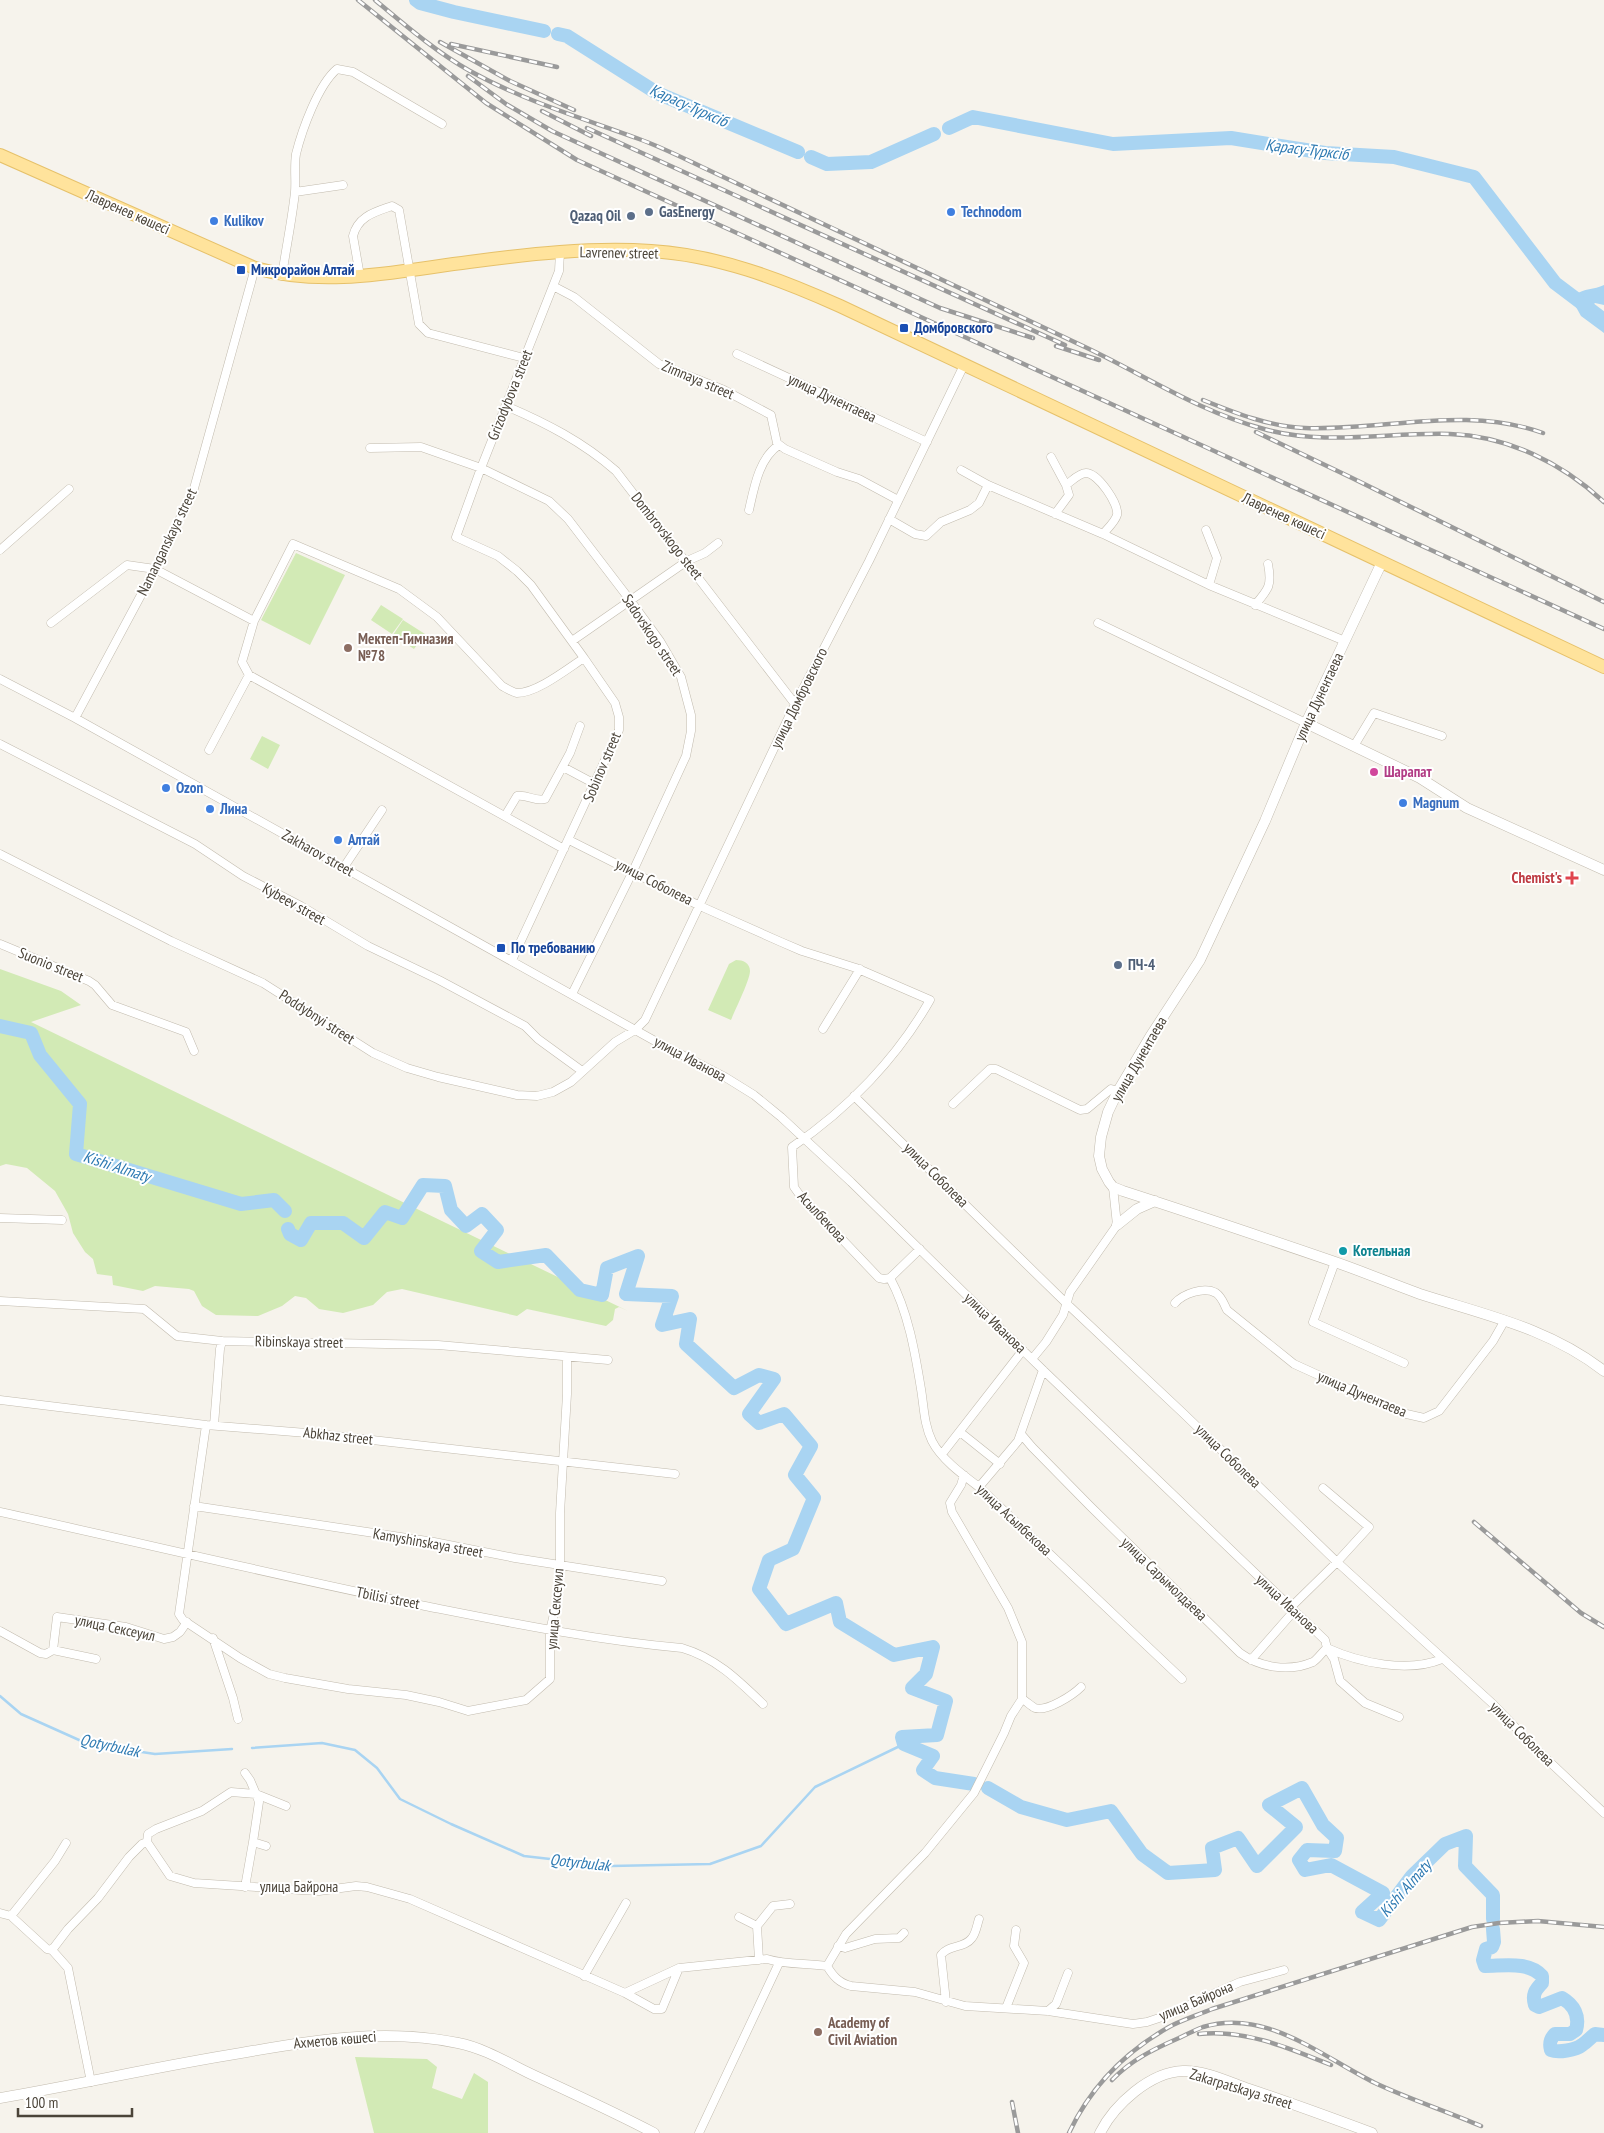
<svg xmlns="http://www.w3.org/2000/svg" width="1604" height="2133" font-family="'PT Sans Narrow',sans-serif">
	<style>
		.green { fill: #d2eab5 }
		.water { fill: #a9d4f2 }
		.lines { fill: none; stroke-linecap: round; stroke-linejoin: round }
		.stream { stroke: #a9d4f2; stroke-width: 2.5 }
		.river { stroke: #a9d4f2; stroke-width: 14 }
		.minor-casing { stroke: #c2bbae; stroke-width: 9 }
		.tertiary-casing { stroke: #c2bbae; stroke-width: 11 }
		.primary-casing { stroke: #e6c16a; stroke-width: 14 }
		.minor { stroke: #fff; stroke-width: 8 }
		.tertiary { stroke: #fff; stroke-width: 10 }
		.primary { stroke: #ffe39c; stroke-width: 12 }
		.rail-casing { stroke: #9a9a9a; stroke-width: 4.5 }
		.rail { stroke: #fff; stroke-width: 2.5; stroke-dasharray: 8; stroke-linecap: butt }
		.service-dot { fill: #5c6f8a; stroke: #fff; stroke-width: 2 }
		.shop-dot { fill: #3f7fe0; stroke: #fff; stroke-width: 2 }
		.transit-dot { fill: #1a4fb4; stroke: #fff; stroke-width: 2 }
		.education-dot { fill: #8d6e63; stroke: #fff; stroke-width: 2 }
		.hotel-dot { fill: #d1479c; stroke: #fff; stroke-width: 2 }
		.health-dot { fill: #e0444e; stroke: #fff; stroke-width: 2 }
		.culture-dot { fill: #0f9aa8; stroke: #fff; stroke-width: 2 }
		.labels { text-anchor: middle; stroke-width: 4; stroke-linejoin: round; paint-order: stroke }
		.street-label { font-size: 15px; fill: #4b4439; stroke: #fff }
		.service-label { font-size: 15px; font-weight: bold; fill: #4e5e75; stroke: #fff; text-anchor: start }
		.shop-label { font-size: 15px; font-weight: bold; fill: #366cbe; stroke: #fff; text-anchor: start }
		.transit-label { font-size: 15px; font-weight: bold; fill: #164399; stroke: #fff; text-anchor: start }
		.education-label { font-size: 15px; font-weight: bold; fill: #785e54; stroke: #fff; text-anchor: start }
		.hotel-label { font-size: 15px; font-weight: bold; fill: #b23c85; stroke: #fff; text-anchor: start }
		.health-label { font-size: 15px; font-weight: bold; fill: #be3a42; stroke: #fff; text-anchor: end }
		.culture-label { font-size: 15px; font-weight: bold; fill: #0d838f; stroke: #fff; text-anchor: start }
		.water-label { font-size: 16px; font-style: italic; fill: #2e7ab2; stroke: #fff }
	</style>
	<rect width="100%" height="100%" fill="#f6f3ec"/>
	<!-- green -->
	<path class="green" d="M 296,553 L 345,575 L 310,645 L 261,620 Z
		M 381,605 L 403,619 L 392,634 L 371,620 Z
		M 403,620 L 425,634 L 414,649 L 393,635 Z
		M 262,736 L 280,745 L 268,769 L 250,759 Z
		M 736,960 C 743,960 750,963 750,971 C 750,980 735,1010 731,1020 L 708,1010 L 729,964 Z
		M 0,969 L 61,991 L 81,1005 L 31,1022 L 628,1311 L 619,1307 L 615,1309 L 613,1320 L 606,1326 L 527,1309 L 517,1316 L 402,1289 L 387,1292 L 373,1305 L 343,1313 L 319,1309 L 306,1298 L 295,1296 L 282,1306 L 258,1316 L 216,1315 L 202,1306 L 194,1291 L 189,1289 L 155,1286 L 143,1291 L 113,1285 L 112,1276 L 97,1274 L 93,1259 L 85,1252 L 73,1233 L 68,1214 L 55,1191 L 27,1168 L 6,1164 L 0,1166 Z
		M 355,2057 L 427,2059 L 437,2067 L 432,2088 L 462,2099 L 474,2073 L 488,2082 L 488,2133 L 374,2133 Z"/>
	<!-- water -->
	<path class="water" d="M 1604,285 L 1604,305 L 1595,303 L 1592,306 L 1594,310 L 1604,315 L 1604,333 L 1581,316 L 1576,307 L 1575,295 C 1584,288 1594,290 1604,285 Z"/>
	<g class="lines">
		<!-- stream -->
		<path class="stream" d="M 0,1696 L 21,1714 L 88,1744 L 155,1754 L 232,1749
			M 252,1748 L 322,1743 L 355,1750 L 377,1768 L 400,1799 L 451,1824 L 524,1856 L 611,1866 L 710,1864 L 761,1846 L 815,1787 L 904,1744"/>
		<!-- river -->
		<path class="river" d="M 416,0 L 420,3 L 454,12 L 544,31
			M 558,34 L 567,36 L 657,93 L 798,152
			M 949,128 L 973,117 L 1113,144 L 1231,138 L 1325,153 L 1394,157 L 1474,177 L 1555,283 L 1604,320
			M 811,157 L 827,164 L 871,162 L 934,134
			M 0,1026 L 31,1033 L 40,1055 L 80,1104 L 76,1154 L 241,1204 L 274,1200 L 285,1211
			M 288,1229 L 290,1234 L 301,1240 L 311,1223 L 343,1223 L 364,1238 L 385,1212 L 402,1218 L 423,1185 L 445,1186 L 451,1210 L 466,1226 L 482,1214 L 497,1230 L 481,1251 L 498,1262 L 546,1255 L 580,1290 L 602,1295 L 607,1268 L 638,1256 L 626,1294 L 672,1296 L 662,1325 L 690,1319 L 686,1344 L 734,1388 L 759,1375 L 774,1379 L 749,1414 L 759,1423 L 784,1414 L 811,1446 L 795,1475 L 814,1498 L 793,1549 L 769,1560 L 759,1589 L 786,1624 L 836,1603 L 840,1622 L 894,1655 L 933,1647 L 926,1674 L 912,1688 L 946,1701 L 937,1735 L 902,1737 L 904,1744 L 933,1756 L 923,1770 L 935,1778 L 974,1784
			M 988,1788 L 1021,1807 L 1067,1820 L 1111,1811 L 1142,1854 L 1168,1873 L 1215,1870 L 1212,1848 L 1238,1838 L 1257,1866 L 1296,1827 L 1269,1805 L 1302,1788 L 1323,1825 L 1337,1838 L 1335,1851 L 1307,1850 L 1299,1860 L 1305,1870 L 1331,1865 L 1383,1893 L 1362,1912 L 1379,1920 L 1412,1876 L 1445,1844 L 1466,1836 L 1465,1866 L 1493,1895 L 1493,1919
			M 1493,1929 L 1494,1942 L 1492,1947 L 1486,1949 L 1483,1960 L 1485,1966 C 1504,1966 1528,1961 1542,1976 L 1542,1983 C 1535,1990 1532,1995 1535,2005 L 1539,2007 L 1562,1998 C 1574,2005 1580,2016 1576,2030 L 1570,2034 L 1555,2034 C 1550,2039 1549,2043 1551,2050 C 1558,2053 1576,2050 1582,2045 C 1587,2042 1590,2038 1595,2034 L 1604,2035"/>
		<defs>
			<path id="minor" d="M 295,192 L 343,185
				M 282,276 C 286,248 292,220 295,192 C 296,180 294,167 296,154 C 302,130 318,85 337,69 L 353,72 L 442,124
				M 360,276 L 353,236 C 358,216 375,212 392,206 L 399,210 L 419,324 L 428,333 L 524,358
				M 553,286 L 574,297 L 659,364 L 724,390 L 771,415 L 777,443 L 785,449 L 837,472 L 859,479 L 898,500
				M 737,354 L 927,442
				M 506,406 C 546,423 583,442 616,471 L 795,704
				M 370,448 L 421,447 L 481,468 L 549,501 L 568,519 L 630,600 L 660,641 L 681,677 L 691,715 L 691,731 L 686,756 L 633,871 L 572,994
				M 1051,457 L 1066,485 L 1069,495 L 1055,514
				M 961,470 L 988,485 L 1103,534 L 1209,585 L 1345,641
				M 1066,485 C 1072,481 1079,473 1086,473 C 1098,473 1119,504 1117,515 C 1115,522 1107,529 1103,534
				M 749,510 C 754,488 759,458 779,445
				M 889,519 L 915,534 L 926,536 L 941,522 L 970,510 L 979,503 L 988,485
				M 1206,530 L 1217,558 L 1209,585
				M 0,550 L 69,489
				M 1255,605 C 1269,589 1272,585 1268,564
				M 51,623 L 127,565 L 155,569 L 254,621
				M 1098,623 L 1306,723
				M 572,641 L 687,561 L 705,553 L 718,543
				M 0,679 L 75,718 L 655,1041 L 725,1077 L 754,1095 L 781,1117 L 851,1182 L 1043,1370 L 1325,1640 L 1327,1648 L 1334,1659 L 1340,1681 L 1365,1703 L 1399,1717
				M 75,718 L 155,569 L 193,492 L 255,268
				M 0,744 L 195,844 L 243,876 L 301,906 L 368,946 L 439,980 L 525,1026 L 538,1039 L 582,1071
				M 1354,746 L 1374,713 L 1442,736
				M 209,750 L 249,675
				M 563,767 L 595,784
				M 505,816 L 517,796 C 527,794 535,802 545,799 L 570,753 L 580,726
				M 569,840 L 700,906 L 781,942 L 802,951 L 856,968 L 930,1000 C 897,1058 848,1109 792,1147 L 794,1187 L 799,1194 L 879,1278 L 884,1279 L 890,1278
				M 564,849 L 249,675 L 242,662 L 254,621 L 293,544 L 399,589 L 437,617 L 502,686 C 506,688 512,692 517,693 C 537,693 567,669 584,658
				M 0,854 L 171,941 L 263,983 L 373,1053 L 407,1068 L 438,1077 L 517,1095 L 537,1096 L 553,1092 L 571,1082 L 615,1042 L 635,1030 L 645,1020 L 795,704 L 869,561 L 964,365
				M 344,867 L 382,810
				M 0,944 L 89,981 L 95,985 L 112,1005 L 186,1032 L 194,1051
				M 512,960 L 619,730 L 619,717 L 615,703 L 584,658 L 531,585 L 517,571 L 498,556 L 456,537 L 481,468 L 559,271 L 560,252
				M 823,1029 L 860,969
				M 854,1096 L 1065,1302 L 1184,1414 L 1337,1562 L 1493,1704 L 1536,1749 L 1604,1813
				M 953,1104 L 990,1069 L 996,1069 L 1080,1110 L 1087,1109 L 1111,1089 L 1118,1091
				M 0,1218 L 62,1220
				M 920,1249 L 890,1278 C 908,1311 915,1352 921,1389 C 924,1407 924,1425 932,1441 C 941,1459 963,1475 979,1487 L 1182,1679
				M 1335,1262 L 1313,1322 L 1404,1363
				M 0,1301 L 144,1309 L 177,1336 L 222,1341 L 438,1345 L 608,1360
				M 1175,1303 C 1183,1294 1204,1286 1216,1293 C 1222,1297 1224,1304 1227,1310 L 1294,1364 L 1402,1413 L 1424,1418 L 1439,1411 L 1493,1341 L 1505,1320
				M 1032,1359 L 1046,1342 L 1063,1315 L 1070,1292 L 1117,1225 L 1113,1187
				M 0,1400 L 206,1425 L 319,1434 L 675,1474
				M 206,1425 L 179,1614 L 183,1620 L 240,1658 L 269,1674 L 285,1678 L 348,1689 L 406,1695 L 439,1702 L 468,1711 L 526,1700 L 550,1679 L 550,1631 L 556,1605 L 560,1565 L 560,1513 L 567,1394 L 567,1357
				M 214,1425 L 220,1349 L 222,1341
				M 960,1432 L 1000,1464
				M 1021,1434 L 1032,1447 L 1090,1506 L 1240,1653 C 1261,1668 1289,1672 1313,1662 C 1318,1659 1322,1652 1327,1648
				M 942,1454 L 1023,1350
				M 964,1475 L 961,1485 L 950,1503 L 952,1512 L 1008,1608 L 1022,1642 L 1022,1699 C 1026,1701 1031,1706 1035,1708 C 1047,1712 1073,1695 1081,1687
				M 979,1487 L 1018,1441 L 1043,1370
				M 194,1506 L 434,1542 L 515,1558 L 662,1581
				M 0,1512 C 142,1543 283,1577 425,1606 C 511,1623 594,1640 682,1648 C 716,1658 738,1680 763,1704
				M 1290,1608 L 1337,1562 L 1369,1527 L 1323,1488
				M 0,1631 L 40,1653 L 46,1654 L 53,1650 L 96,1659
				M 213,1638 L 233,1698 L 238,1719
				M 1327,1648 C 1360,1663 1408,1673 1442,1659
				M 53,1650 L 57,1617 L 126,1627 L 164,1639 L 173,1637 L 180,1632 L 187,1622
				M 1251,1660 L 1294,1611
				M 256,1794 L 259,1802 L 253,1842 L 266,1846
				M 256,1794 L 286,1806
				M 147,1842 L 148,1834 L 156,1829 L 202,1811 L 231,1792 L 256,1794 L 250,1780 L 245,1773
				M 245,1887 L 253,1842
				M 0,1913 L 11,1916 L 47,1949 L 52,1950
				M 11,1916 L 55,1861 L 66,1843
				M 739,1917 L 757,1926
				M 838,1946 L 845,1948 L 875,1939 L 899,1938 L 904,1933
				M 759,1960 L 757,1926 L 773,1906 L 790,1904
				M 827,1966 L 846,1934 L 925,1853 L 974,1793 L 1004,1733 L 1011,1716 L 1022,1699
				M 584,1976 L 626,1903
				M 625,1993 L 654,2009 L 662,2009 L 679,1968
				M 946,2002 L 941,1955 C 949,1944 964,1949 972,1938 C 976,1933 977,1925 979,1919
				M 1006,2008 L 1024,1963 L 1014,1946 L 1016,1930
				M 1048,2011 L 1056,2004 L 1068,1973
				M 91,2082 L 68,1968 L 52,1950 L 68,1929 L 98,1898 L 129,1857 L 142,1844 L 147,1842 L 170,1876 L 194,1883 L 301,1890 L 319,1891 L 356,1886 L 367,1887 L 410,1899 L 625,1993 L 679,1968 L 767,1959 C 786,1965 807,1963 827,1966 C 833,1976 839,1983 851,1986 L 915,1992 L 965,2006 L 1048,2011 L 1133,2024 L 1147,2022 L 1174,2013 L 1199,2000 L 1240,1982 L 1284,1970
				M 699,2133 L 779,1963"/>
			<path id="tertiary" d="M 1382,562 L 1306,723 L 1265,821 L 1200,960 L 1150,1037 L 1118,1091 L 1108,1112 L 1101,1137 L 1099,1156 L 1102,1169 L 1109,1182 L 1113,1187 L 1123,1191 C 1194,1214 1265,1238 1335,1262 C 1364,1272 1392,1284 1420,1294 C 1485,1315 1549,1328 1604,1371
				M 1306,723 L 1420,778 L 1467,808 L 1604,870
				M 1117,1225 L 1137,1209 L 1155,1201
				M 0,2098 C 81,2084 160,2066 241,2053 C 314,2040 385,2028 458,2043 C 484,2048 508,2063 531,2074 C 572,2093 614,2112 654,2133
				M 1100,2133 C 1114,2105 1150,2072 1183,2071 C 1205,2070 1229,2082 1249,2089 C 1291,2103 1332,2118 1372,2133"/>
			<path id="primary" d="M 0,155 L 255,268 C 326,288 398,271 469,262 C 529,254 591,247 651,251 C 717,255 780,279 840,306 L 1604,667"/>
		</defs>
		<!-- minor casing -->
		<use href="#minor" class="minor-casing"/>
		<!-- tertiary casing -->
		<use href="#tertiary" class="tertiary-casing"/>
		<!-- primary casing -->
		<use href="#primary" class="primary-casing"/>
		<!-- minor -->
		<use href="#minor" class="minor"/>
		<!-- tertiary -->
		<use href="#tertiary" class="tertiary"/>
		<!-- primary -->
		<use href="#primary" class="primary"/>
		<defs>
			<path id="rail" d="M 358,0 L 486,103 L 577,160 L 1604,629
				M 375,0 C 405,25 436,52 470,71 C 524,101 582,118 639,139 C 661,147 681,157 702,167 C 830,227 958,287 1085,347 C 1144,375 1200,412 1264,429 C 1325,446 1388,432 1450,434 C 1508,436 1562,463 1604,502
				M 440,42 L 510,81 L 574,110
				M 451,44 L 557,67
				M 468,76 L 506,104 L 552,131 L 940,308 L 1033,338
				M 542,111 L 591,136
				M 587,128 L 1065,345
				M 1056,346 L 1099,360
				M 1203,400 C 1235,413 1271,427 1305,428 C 1385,431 1465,405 1543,433
				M 1256,432 L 1350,477 L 1604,602
				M 1474,1522 L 1581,1613 L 1604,1627
				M 1199,2034 C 1245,2029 1289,2048 1331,2065
				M 1112,2080 C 1131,2060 1154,2049 1179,2038 C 1187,2034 1195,2030 1203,2027 C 1267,2008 1322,2057 1375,2083 C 1409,2099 1446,2111 1481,2126
				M 1012,2102 L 1018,2133
				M 1069,2133 C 1090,2088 1125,2052 1169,2027 C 1182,2020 1198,2015 1212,2009 L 1472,1927 L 1499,1923 L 1538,1921 L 1604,1927"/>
		</defs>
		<!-- rail casing -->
		<use href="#rail" class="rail-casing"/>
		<!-- rail -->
		<use href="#rail" class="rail"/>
	</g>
	<!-- markers -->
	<g class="service-dot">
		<circle cx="649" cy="212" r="5"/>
		<circle cx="631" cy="216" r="5"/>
		<circle cx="1118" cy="965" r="5"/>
	</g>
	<g class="shop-dot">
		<circle cx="951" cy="212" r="5"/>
		<circle cx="214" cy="221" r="5"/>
		<circle cx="166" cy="788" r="5"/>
		<circle cx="1403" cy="803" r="5"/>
		<circle cx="210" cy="809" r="5"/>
		<circle cx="338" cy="840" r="5"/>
	</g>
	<g class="transit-dot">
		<rect x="236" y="265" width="10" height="10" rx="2.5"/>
		<rect x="899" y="323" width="10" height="10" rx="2.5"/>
		<rect x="496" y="943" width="10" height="10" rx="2.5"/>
	</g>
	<g class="education-dot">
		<circle cx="348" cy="648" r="5"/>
		<circle cx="818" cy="2032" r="5"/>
	</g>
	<circle class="hotel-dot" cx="1374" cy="772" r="5"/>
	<path class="health-dot" d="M1569.5 870.5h5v5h5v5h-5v5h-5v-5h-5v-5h5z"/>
	<circle class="culture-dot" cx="1343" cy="1251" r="5"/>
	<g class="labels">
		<!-- street labels -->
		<g class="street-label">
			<text transform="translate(128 212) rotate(24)" y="5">Лавренев көшесі</text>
			<text transform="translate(619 253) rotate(1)" y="5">Lavrenev street</text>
			<text transform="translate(698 380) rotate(23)" y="5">Zimnaya street</text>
			<text transform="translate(510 395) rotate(-68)" y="5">Grizodybova street</text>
			<text transform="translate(832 398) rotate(25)" y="5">улица Дунентаева</text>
			<text transform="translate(1284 516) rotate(25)" y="5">Лавренев көшесі</text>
			<text transform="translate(667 536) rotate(52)" y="5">Dombrovskogo steet</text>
			<text transform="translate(167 542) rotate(-64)" y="5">Namanganskaya street</text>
			<text transform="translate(652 635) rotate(56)" y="5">Sadovskogo street</text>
			<text transform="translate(1319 697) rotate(-65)" y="5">улица Дунентаева</text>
			<text transform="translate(799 698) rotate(-64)" y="5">улица Домбровского</text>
			<text transform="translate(602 767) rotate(-67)" y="5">Sobinov street</text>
			<text transform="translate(318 853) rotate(29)" y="5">Zakharov street</text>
			<text transform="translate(654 882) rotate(27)" y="5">улица Соболева</text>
			<text transform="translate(294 904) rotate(29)" y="5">Kybeev street</text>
			<text transform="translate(51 965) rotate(22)" y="5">Suonio street</text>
			<text transform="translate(317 1017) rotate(33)" y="5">Poddybnyi street</text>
			<text transform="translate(690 1059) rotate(28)" y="5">улица Иванова</text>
			<text transform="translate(1139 1059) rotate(-60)" y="5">улица Дунентаева</text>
			<text transform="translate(936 1175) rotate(45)" y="5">улица Соболева</text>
			<text transform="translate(822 1217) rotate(47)" y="5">Асылбекова</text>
			<text transform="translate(995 1323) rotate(44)" y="5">улица Иванова</text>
			<text transform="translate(299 1342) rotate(1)" y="5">Ribinskaya street</text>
			<text transform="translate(1362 1394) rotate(23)" y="5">улица Дунентаева</text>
			<text transform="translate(338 1436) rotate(6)" y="5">Abkhaz street</text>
			<text transform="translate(1228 1456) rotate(44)" y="5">улица Соболева</text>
			<text transform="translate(1014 1520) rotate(43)" y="5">улица Асылбекова</text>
			<text transform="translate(428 1543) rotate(10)" y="5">Kamyshinskaya street</text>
			<text transform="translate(1164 1579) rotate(44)" y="5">улица Сарымолдаева</text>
			<text transform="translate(388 1598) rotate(11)" y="5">Tbilisi street</text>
			<text transform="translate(1287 1604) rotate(43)" y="5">улица Иванова</text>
			<text transform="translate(555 1609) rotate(-85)" y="5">улица Сексеуил</text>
			<text transform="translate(115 1628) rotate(12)" y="5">улица Сексеуил</text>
			<text transform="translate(1522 1734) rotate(45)" y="5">улица Соболева</text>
			<text x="299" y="1892">улица Байрона</text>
			<text transform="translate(1196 2001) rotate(-23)" y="5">улица Байрона</text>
			<text transform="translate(335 2040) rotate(-5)" y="5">Ахметов көшесі</text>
			<text transform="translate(1241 2089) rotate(17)" y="5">Zakarpatskaya street</text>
		</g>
		<!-- service labels -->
		<g class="service-label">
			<text x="659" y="217">GasEnergy</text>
			<text x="621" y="221" text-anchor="end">Qazaq Oil</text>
			<text x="1128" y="970">ПЧ-4</text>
		</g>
		<!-- shop labels -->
		<g class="shop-label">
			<text x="961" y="217">Technodom</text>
			<text x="224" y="226">Kulikov</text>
			<text x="176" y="793">Ozon</text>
			<text x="1413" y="808">Magnum</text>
			<text x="220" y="814">Лина</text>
			<text x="348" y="845">Алтай</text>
		</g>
		<!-- transit labels -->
		<g class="transit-label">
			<text x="251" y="275">Микрорайон Алтай</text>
			<text x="914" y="333">Домбровского</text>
			<text x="511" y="953">По требованию</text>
		</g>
		<!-- education labels -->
		<g class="education-label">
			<text x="358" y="644">Мектеп-Гимназия<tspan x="358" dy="17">№78</tspan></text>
			<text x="828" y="2028">Academy of<tspan x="828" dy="17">Civil Aviation</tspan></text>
		</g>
		<!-- hotel labels -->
		<g class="hotel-label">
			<text x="1384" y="777">Шарапат</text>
		</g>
		<!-- health labels -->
		<g class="health-label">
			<text x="1562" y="883">Chemist's</text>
		</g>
		<!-- culture labels -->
		<g class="culture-label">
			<text x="1353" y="1256">Котельная</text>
		</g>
		<!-- water labels -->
		<g class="water-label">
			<text transform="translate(689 105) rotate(24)" y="6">Қарасу-Түрксіб</text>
			<text transform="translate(1307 149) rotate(7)" y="6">Қарасу-Түрксіб</text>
			<text transform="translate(117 1166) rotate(18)" y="6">Kіshі Almaty</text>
			<text transform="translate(110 1745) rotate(12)" y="6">Qotyrbulak</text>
			<text transform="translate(580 1862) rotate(6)" y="6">Qotyrbulak</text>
			<text transform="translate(1405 1888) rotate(-49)" y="6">Kіshі Almaty</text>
		</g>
	</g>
	<!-- scale -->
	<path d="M18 2108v8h114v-8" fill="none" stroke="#4b4439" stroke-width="2.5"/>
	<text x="25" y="2108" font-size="15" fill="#4b4439" stroke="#ffffff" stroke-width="4" paint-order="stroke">100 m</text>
</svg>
